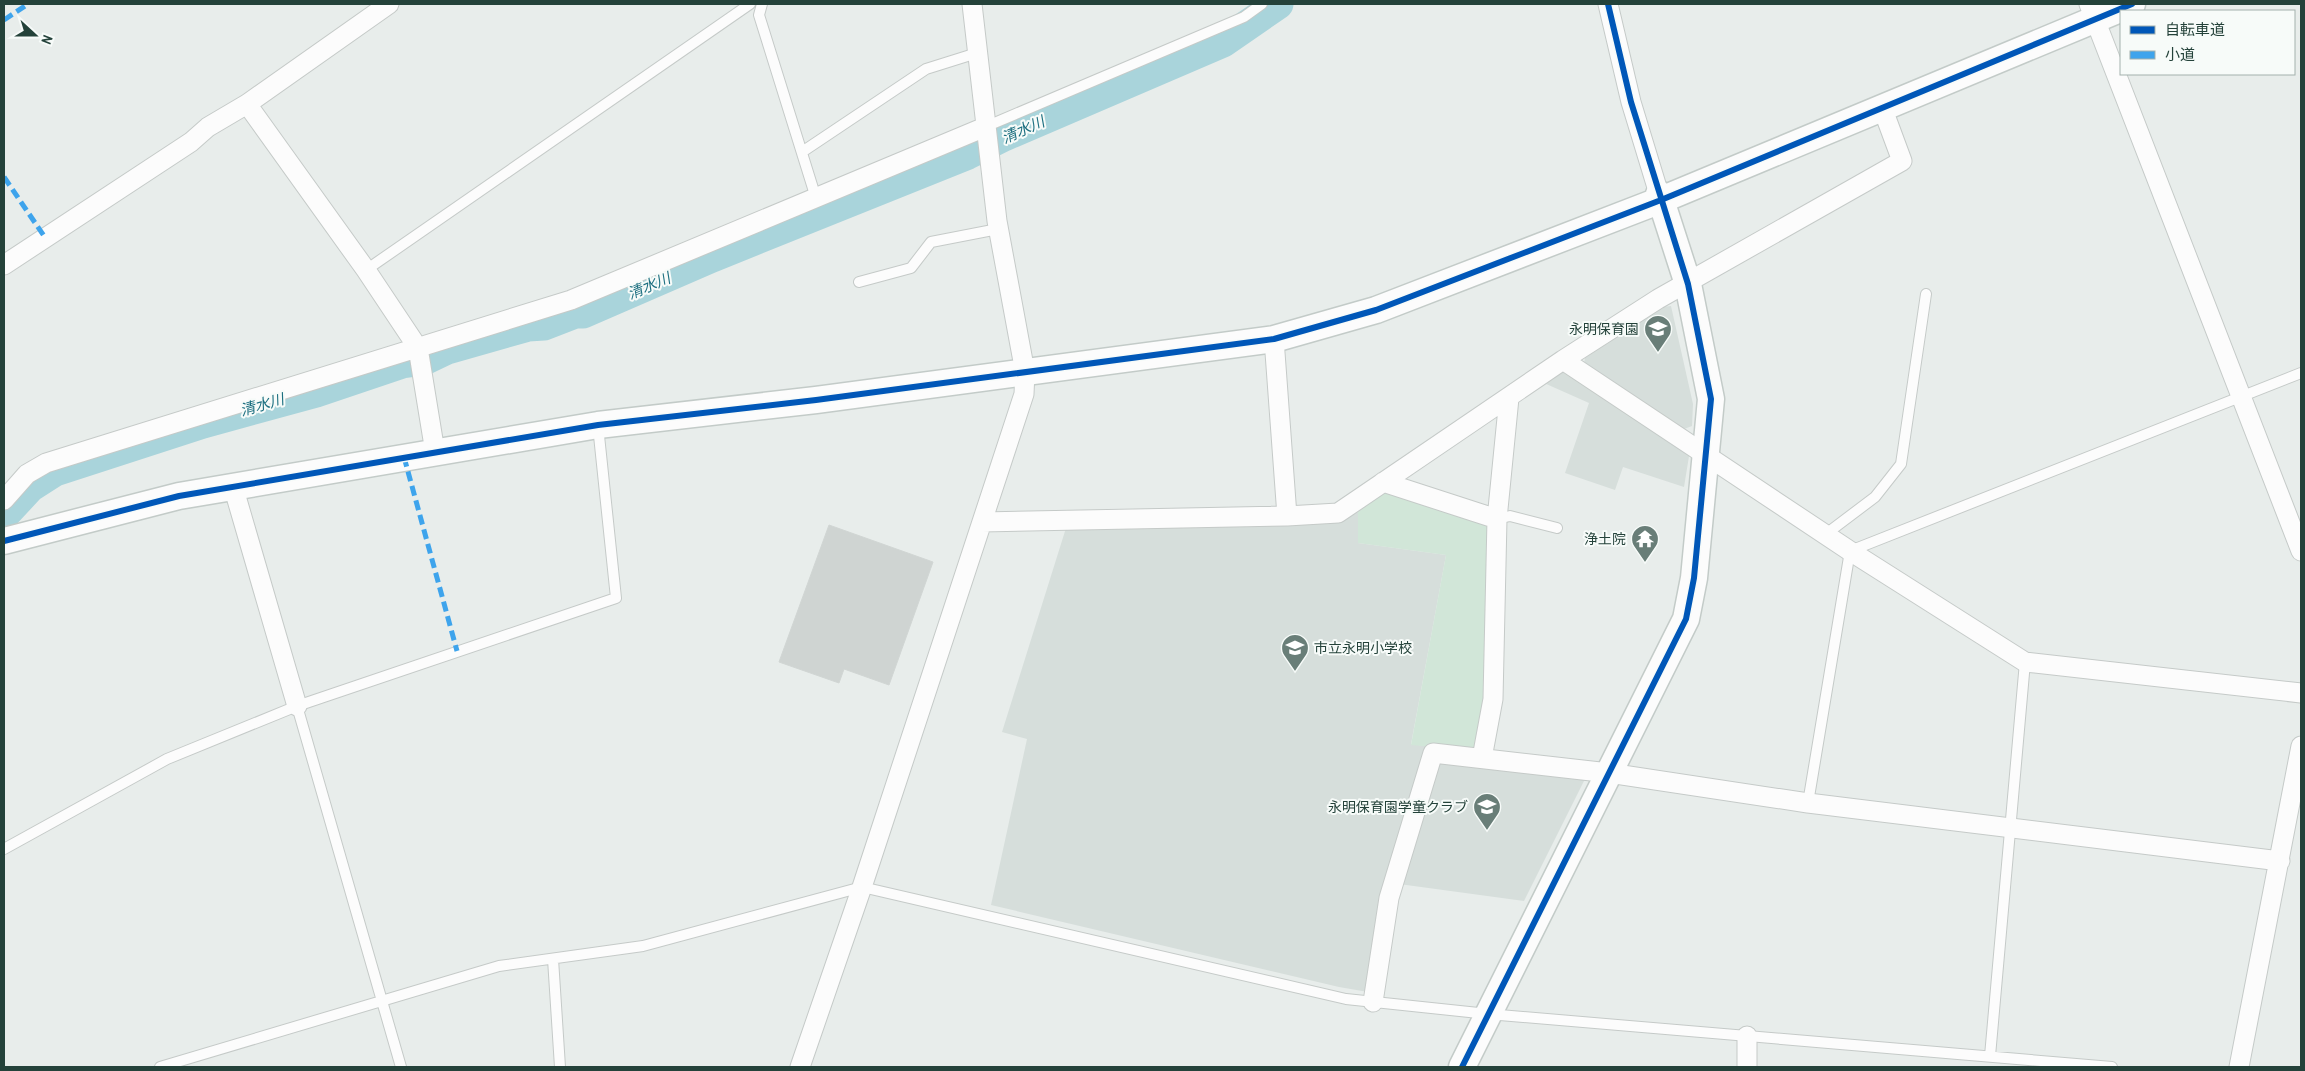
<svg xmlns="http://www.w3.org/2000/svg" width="2305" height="1071" font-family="'Archivo Narrow','Noto Sans JP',sans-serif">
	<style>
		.built { fill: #d6dedb }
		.green { fill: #d1e6d8 }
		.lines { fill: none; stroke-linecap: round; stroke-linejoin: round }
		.river { stroke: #a9d4db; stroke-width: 31 }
		.building { fill: #cfd4d2; stroke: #d1d6d4 }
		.lane-casing { stroke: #c5cac8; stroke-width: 12 }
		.street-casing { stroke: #c5cac8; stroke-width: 21 }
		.secondary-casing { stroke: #c3cbc8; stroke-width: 29 }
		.lane { stroke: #fcfcfc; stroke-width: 10 }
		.street { stroke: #fcfcfc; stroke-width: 19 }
		.secondary { stroke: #fcfcfc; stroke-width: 26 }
		.quiet { stroke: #3ea4ec; stroke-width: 5; stroke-dasharray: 10 5; stroke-linecap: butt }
		.cycleway-casing { stroke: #f7fbf9; stroke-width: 9 }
		.cycleway { stroke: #0057b8; stroke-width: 6 }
		.labels { text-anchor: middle; stroke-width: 4; stroke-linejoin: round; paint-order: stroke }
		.poi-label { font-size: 14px; fill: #24423a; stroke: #f7fbf9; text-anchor: end }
		.water-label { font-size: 15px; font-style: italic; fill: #1c6f80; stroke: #f7fbf9 }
	</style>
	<rect width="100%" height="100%" fill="#e8edeb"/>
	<!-- built -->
	<path class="built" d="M 1671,306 L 1693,404 L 1692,426 L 1684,429 L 1584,363 L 1585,358 L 1662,307 Z
		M 1563,369 L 1690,450 L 1684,487 L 1623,467 L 1615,490 L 1565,473 L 1589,403 L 1544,383 Z
		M 1358,512 L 1358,543 L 1446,555 L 1411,744 L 1427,746 L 1368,992 L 1339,987 L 991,905 L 1027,739 L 1002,732 L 1066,528 L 1331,523 L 1347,518 Z
		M 1436,762 L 1585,779 L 1524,901 L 1399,884 Z"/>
	<!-- green -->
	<path class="green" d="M 1384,492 L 1486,523 L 1491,528 L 1489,694 L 1478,751 L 1411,745 L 1446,555 L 1358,543 L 1358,512 Z"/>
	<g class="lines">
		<!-- river -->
		<path class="river" d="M 4,515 L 30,487 L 55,471 L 203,423 L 316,392 L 402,363 L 424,360 L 447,349 L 528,326 L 544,325 L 575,313 L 583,313 L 712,257 L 968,154 L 1004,136 L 1223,42 L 1278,4"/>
	</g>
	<!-- building -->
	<path class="building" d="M 829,525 L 933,562 L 889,685 L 844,669 L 839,683 L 779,662 Z"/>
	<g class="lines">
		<defs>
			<path id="lane" d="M 762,4 L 759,15 L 816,198
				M 985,127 L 1244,17 L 1262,4
				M 802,152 L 926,69 L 977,53
				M 366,270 L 750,4
				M 859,282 L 911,268 L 931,242 L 998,229
				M 1497,519 L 1510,516 L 1557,528
				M 1826,534 L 1875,497 L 1901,464 L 1926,294
				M 297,706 L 401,1067
				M 1808,803 L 1850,551 L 2301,373
				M 4,849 L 167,759 L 297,706 L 616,598 L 598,426
				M 553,959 L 560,1067
				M 1990,1056 L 2025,662
				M 160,1067 L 499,966 L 643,946 L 862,887 L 1346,999 L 1488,1014 L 2112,1067"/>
			<path id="street" d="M 1608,4 L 1631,102 L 1659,194
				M 2089,4 L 2301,551
				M 247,104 L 366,270 L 418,348 L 435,452
				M 4,265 L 191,142 L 208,127 L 247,104 L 389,4
				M 1274,339 L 1287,516
				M 1563,360 L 1850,551 L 2025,662 L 2301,693
				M 1383,482 L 1497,519
				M 233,486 L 297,706
				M 4,500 L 27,474 L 46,463 L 571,300 L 985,127
				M 982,522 L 1287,516 L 1338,513 L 1563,360 L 1658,299 L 1902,161 L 1882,107
				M 1482,758 L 1493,699 L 1497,519 L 1509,398
				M 1373,1002 L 1389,898 L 1433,753 L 1609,773 L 1808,803 L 2280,861
				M 1747,1036 L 1747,1067
				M 800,1067 L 862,887 L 1024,394 L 1025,372 L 997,221 L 972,4
				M 2239,1067 L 2301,746"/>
			<path id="secondary" d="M 4,541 L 179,496 L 598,425 L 816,400 L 1274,339 L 1376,310 L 1661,200 L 2132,4
				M 1462,1067 L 1686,619 L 1694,578 L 1711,399 L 1688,284 L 1659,194"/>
		</defs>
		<!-- lane casing -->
		<use href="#lane" class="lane-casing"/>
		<!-- street casing -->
		<use href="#street" class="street-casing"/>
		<!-- secondary casing -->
		<use href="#secondary" class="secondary-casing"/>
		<!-- lane -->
		<use href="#lane" class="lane"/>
		<!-- street -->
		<use href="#street" class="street"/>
		<!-- secondary -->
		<use href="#secondary" class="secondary"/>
		<!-- quiet -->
		<path class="quiet" d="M 4,20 L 28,4
			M 4,177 L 44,236
			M 404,457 L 457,651"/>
		<defs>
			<path id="cycleway" d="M 4,541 L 179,496 L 598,425 L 816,400 L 1274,339 L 1376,310 L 1661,200 L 2132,4
				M 1462,1067 L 1686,619 L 1694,578 L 1711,399 L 1688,284 L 1631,102 L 1608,4"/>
		</defs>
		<!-- cycleway casing -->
		<use href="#cycleway" class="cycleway-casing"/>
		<!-- cycleway -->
		<use href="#cycleway" class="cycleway"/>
	</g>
	<!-- icons -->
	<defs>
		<symbol id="school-pin" viewBox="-11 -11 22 30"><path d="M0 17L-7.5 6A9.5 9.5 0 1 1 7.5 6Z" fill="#697e78" stroke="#f7fbf9"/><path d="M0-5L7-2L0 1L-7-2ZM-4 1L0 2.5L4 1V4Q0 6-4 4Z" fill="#fff"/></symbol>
		<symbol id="temple-pin" viewBox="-11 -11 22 30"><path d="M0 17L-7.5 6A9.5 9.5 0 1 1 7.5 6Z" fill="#697e78" stroke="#f7fbf9"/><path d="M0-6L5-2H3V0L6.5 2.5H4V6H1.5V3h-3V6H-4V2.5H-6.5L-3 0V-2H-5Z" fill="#fff"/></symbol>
	</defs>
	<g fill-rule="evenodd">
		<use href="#school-pin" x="1642" y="313" width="32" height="43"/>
		<use href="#temple-pin" x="1629" y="523" width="32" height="43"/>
		<use href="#school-pin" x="1279" y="632" width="32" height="43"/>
		<use href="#school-pin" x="1471" y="791" width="32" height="43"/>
	</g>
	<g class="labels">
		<!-- poi labels -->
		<g class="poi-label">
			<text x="1639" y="334">永明保育園</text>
			<text x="1626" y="544">浄土院</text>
			<text x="1314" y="653" text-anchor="start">市立永明小学校</text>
			<text x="1468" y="812">永明保育園学童クラブ</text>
		</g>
		<!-- water labels -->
		<g class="water-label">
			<text transform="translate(1023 130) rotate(-24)" y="5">清水川</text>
			<text transform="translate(649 286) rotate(-23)" y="5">清水川</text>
			<text transform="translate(262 405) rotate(-16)" y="5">清水川</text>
		</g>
	</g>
	<!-- border -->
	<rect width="2305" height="1071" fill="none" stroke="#24423a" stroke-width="10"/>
	<!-- legend -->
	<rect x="2120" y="10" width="175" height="65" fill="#f7fbf9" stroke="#a3b1ad"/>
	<rect x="2130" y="26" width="25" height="8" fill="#0057b8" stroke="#a3b1ad"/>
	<text x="2165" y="35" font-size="15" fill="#24423a">自転車道</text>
	<rect x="2130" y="51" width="25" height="8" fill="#3ea4ec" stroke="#a3b1ad"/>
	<text x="2165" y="60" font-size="15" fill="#24423a">小道</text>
	<!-- north arrow -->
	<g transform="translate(35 35) rotate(111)" stroke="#f7fbf9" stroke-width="4" paint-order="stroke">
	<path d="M0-4L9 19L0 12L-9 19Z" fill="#24423a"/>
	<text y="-8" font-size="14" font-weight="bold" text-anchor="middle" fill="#24423a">N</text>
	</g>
</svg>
